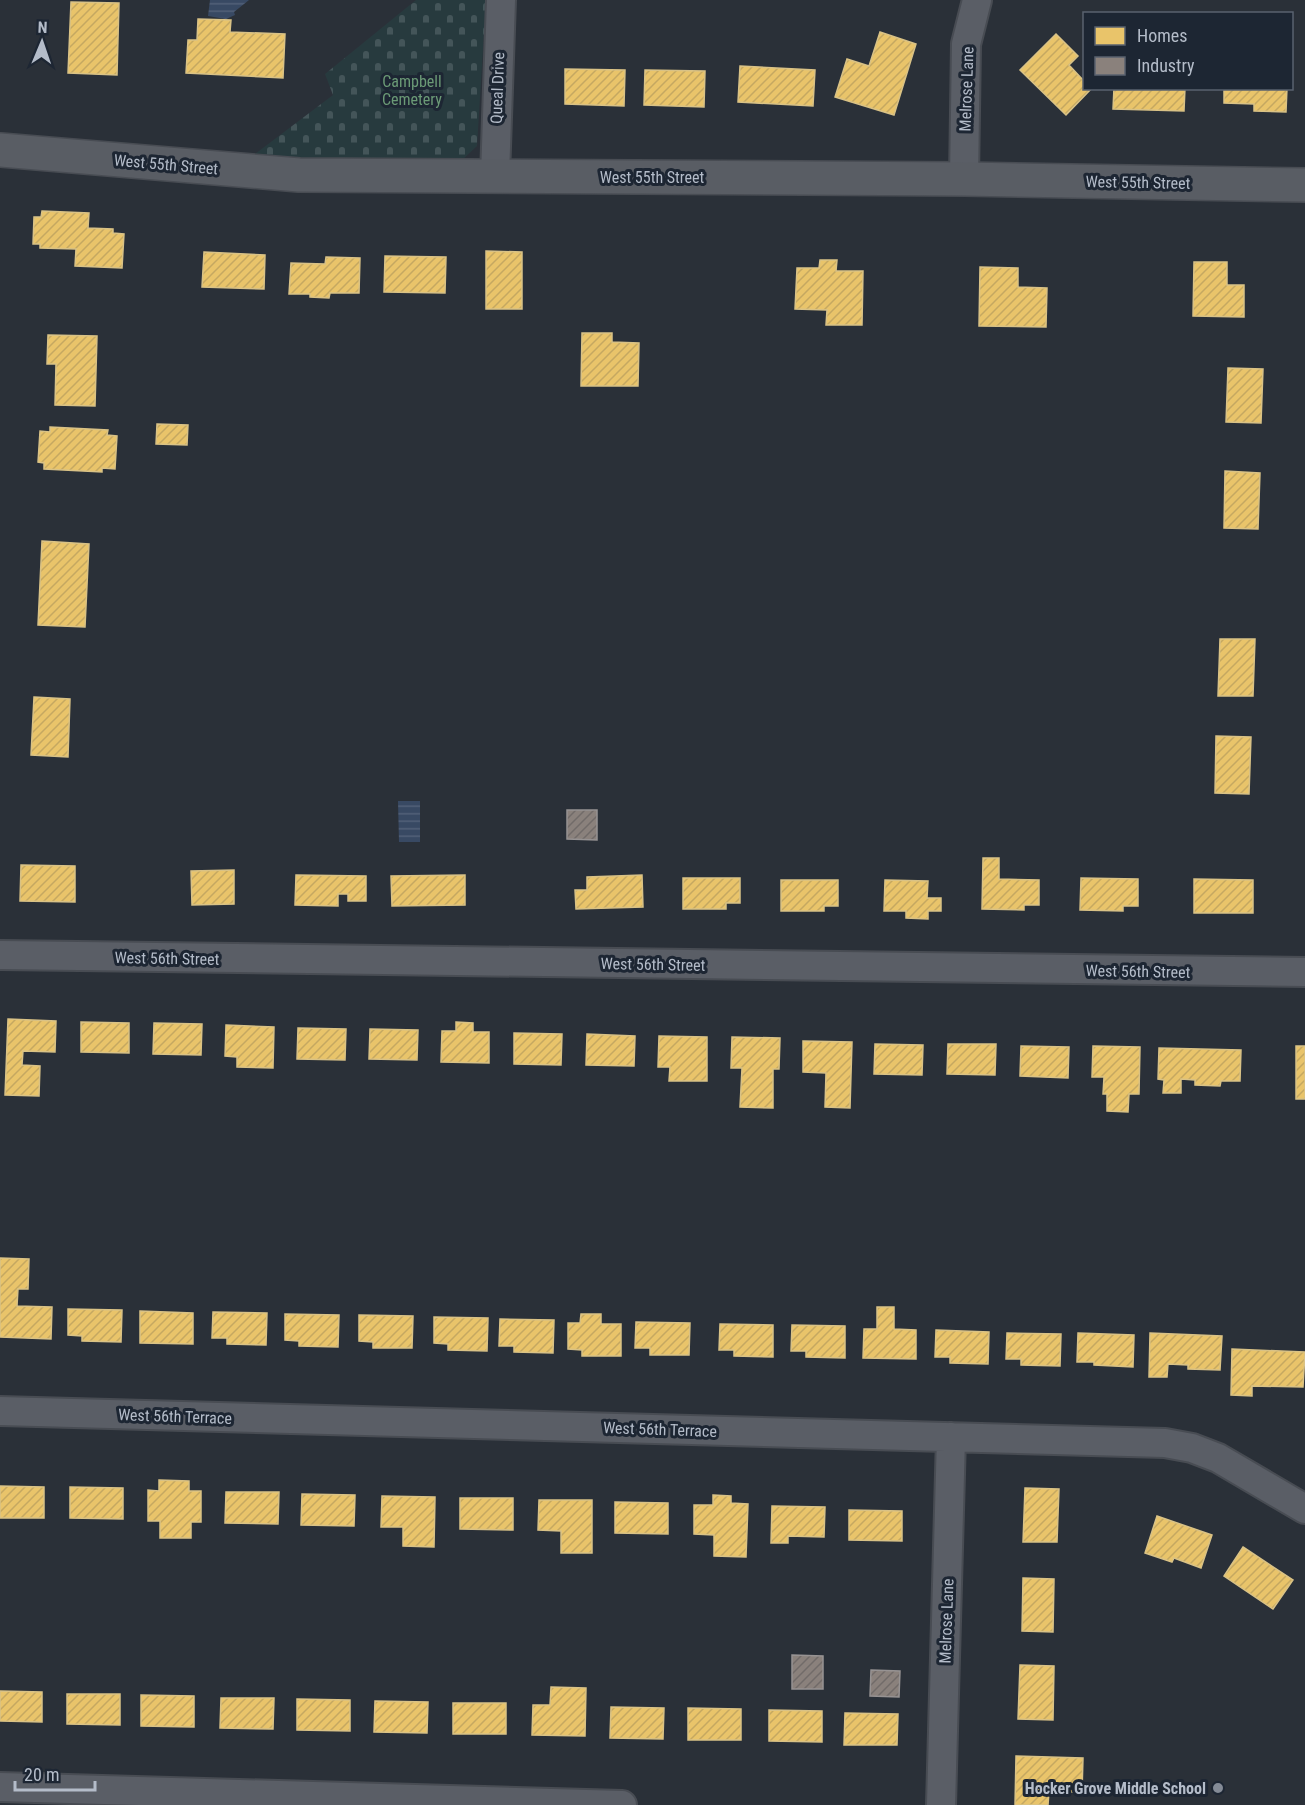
<svg xmlns="http://www.w3.org/2000/svg" width="1305" height="1805" font-family="'Roboto Condensed',sans-serif">
	<style>
		.cemetery { fill: url(#cemetery-stones) }
		.water { fill: url(#water-rules) }
		.homes { fill: url(#homes-hatch); stroke: #d9c286; stroke-width: 1.5 }
		.industry { fill: url(#industry-hatch); stroke: #979393; stroke-width: 1.5 }
		.lines { fill: none; stroke-linecap: round; stroke-linejoin: round }
		.street-casing { stroke: #484c53; stroke-width: 32 }
		.secondary-casing { stroke: #484c53; stroke-width: 36 }
		.street { stroke: #5a5e66; stroke-width: 28 }
		.secondary { stroke: #595d64; stroke-width: 33 }
		.poi-dot { fill: #848b96; stroke: #1d2633; stroke-width: 2 }
		.labels { text-anchor: middle; stroke-width: 6; stroke-linejoin: round; paint-order: stroke }
		.park-label { font-size: 16px; fill: #6b9a76; stroke: #1d2633 }
		.street-label { font-size: 16px; fill: #b4bcc9; stroke: #1d2633 }
		.poi-label { font-size: 16px; font-weight: bold; fill: #b4bcc9; stroke: #1d2633; text-anchor: end }
	</style>
	<defs>
		<pattern id="cemetery-stones" width="16" height="16" patternUnits="userSpaceOnUse" patternTransform="scale(1.5)"><rect width="16" height="16" fill="#273a3e"/><path d="M2 7V4a2 2 0 0 1 4 0v3zM10 15v-3a2 2 0 0 1 4 0v3z" fill="#445559"/></pattern>
		<pattern id="water-rules" width="6" height="5" patternUnits="userSpaceOnUse" patternTransform="scale(1.5)"><rect width="6" height="5" fill="#384963"/><path d="M0 2.5h6" fill="none" stroke="#526178"/></pattern>
		<pattern id="homes-hatch" width="6" height="6" patternUnits="userSpaceOnUse" patternTransform="scale(1.5)"><rect width="6" height="6" fill="#e9c46a"/><path d="M-1 1l2-2M0 6l6-6M5 7l2-2" fill="none" stroke="#c5a861"/></pattern>
		<pattern id="industry-hatch" width="6" height="6" patternUnits="userSpaceOnUse" patternTransform="scale(1.5)"><rect width="6" height="6" fill="#8a817c"/><path d="M-1 1l2-2M0 6l6-6M5 7l2-2" fill="none" stroke="#716b69"/></pattern>
	</defs>
	<rect width="100%" height="100%" fill="#2a3038"/>
	<!-- cemetery -->
	<path class="cemetery" d="M 416,0 L 486,0 L 477,146 L 461,161 L 251,157 L 333,95 L 325,74 Z"/>
	<!-- water -->
	<path class="water" d="M 210,0 L 249,0 L 234,12 L 235,15 L 226,19 L 208,16 Z
		M 398,801 L 420,801 L 420,842 L 399,842 Z"/>
	<!-- homes -->
	<path class="homes" d="M 71,2 L 119,3 L 117,75 L 68,73 Z
		M 198,19 L 231,20 L 230,32 L 285,34 L 283,78 L 186,73 L 188,40 L 197,40 Z
		M 880,32 L 916,44 L 894,115 L 835,97 L 847,59 L 869,66 Z
		M 1056,34 L 1078,56 L 1069,65 L 1084,81 L 1084,88 L 1092,88 L 1066,115 L 1020,70 Z
		M 740,66 L 815,70 L 813,106 L 738,102 Z
		M 565,69 L 625,70 L 624,106 L 565,104 Z
		M 645,70 L 705,71 L 704,107 L 644,105 Z
		M 1114,88 L 1185,88 L 1184,111 L 1113,109 Z
		M 1224,88 L 1287,88 L 1286,112 L 1254,111 L 1254,104 L 1224,103 Z
		M 42,211 L 89,213 L 88,228 L 113,229 L 113,233 L 124,234 L 122,268 L 75,266 L 76,249 L 40,248 L 40,244 L 33,244 L 34,217 L 41,217 Z
		M 486,251 L 522,252 L 522,309 L 486,309 Z
		M 204,252 L 265,255 L 264,289 L 202,287 Z
		M 385,256 L 446,257 L 445,293 L 384,292 Z
		M 326,257 L 360,258 L 359,293 L 330,293 L 329,298 L 310,297 L 310,294 L 289,294 L 291,263 L 325,264 Z
		M 820,260 L 837,260 L 836,271 L 863,271 L 862,325 L 826,325 L 827,310 L 795,309 L 797,268 L 819,268 Z
		M 1194,262 L 1227,262 L 1227,285 L 1244,285 L 1244,317 L 1193,316 Z
		M 980,267 L 1018,268 L 1018,287 L 1047,288 L 1046,327 L 979,326 Z
		M 582,333 L 612,333 L 612,342 L 639,343 L 638,386 L 581,386 Z
		M 48,335 L 97,336 L 95,406 L 55,405 L 56,364 L 47,364 Z
		M 1228,368 L 1263,369 L 1261,423 L 1226,422 Z
		M 157,424 L 188,425 L 187,445 L 156,444 Z
		M 50,427 L 108,430 L 107,435 L 117,436 L 115,469 L 102,468 L 102,472 L 44,469 L 44,463 L 38,462 L 40,431 L 50,432 Z
		M 1225,471 L 1260,473 L 1258,529 L 1224,528 Z
		M 42,541 L 89,544 L 85,627 L 38,625 Z
		M 1220,639 L 1255,639 L 1253,696 L 1218,696 Z
		M 34,697 L 70,699 L 68,757 L 31,755 Z
		M 1216,736 L 1251,737 L 1249,794 L 1215,793 Z
		M 983,858 L 999,858 L 999,879 L 1039,880 L 1039,905 L 1024,905 L 1024,910 L 982,909 Z
		M 21,865 L 75,866 L 75,902 L 20,901 Z
		M 234,870 L 234,904 L 192,905 L 191,871 Z
		M 296,875 L 366,876 L 366,901 L 348,901 L 348,894 L 338,894 L 338,906 L 295,905 Z
		M 465,875 L 465,905 L 392,906 L 391,876 Z
		M 642,875 L 643,907 L 576,909 L 575,890 L 587,890 L 587,877 Z
		M 683,878 L 740,878 L 740,903 L 726,903 L 726,909 L 683,909 Z
		M 1081,878 L 1138,879 L 1138,906 L 1123,906 L 1123,911 L 1080,910 Z
		M 1194,879 L 1253,880 L 1253,913 L 1194,913 Z
		M 781,880 L 838,880 L 838,906 L 824,906 L 824,911 L 781,911 Z
		M 885,880 L 928,881 L 927,898 L 941,898 L 941,911 L 928,911 L 928,919 L 906,918 L 906,911 L 884,911 Z
		M 8,1019 L 56,1021 L 55,1052 L 23,1051 L 22,1065 L 40,1066 L 39,1096 L 5,1095 Z
		M 81,1022 L 129,1023 L 129,1053 L 81,1052 Z
		M 456,1022 L 473,1023 L 473,1032 L 489,1032 L 489,1063 L 441,1062 L 442,1031 L 456,1031 Z
		M 154,1023 L 202,1024 L 201,1055 L 153,1054 Z
		M 226,1025 L 274,1027 L 273,1068 L 237,1067 L 237,1057 L 225,1056 Z
		M 298,1028 L 346,1029 L 345,1060 L 297,1059 Z
		M 370,1029 L 418,1030 L 417,1060 L 369,1059 Z
		M 514,1033 L 562,1034 L 561,1065 L 514,1064 Z
		M 587,1034 L 635,1036 L 634,1066 L 586,1065 Z
		M 659,1036 L 707,1037 L 707,1081 L 669,1081 L 670,1067 L 658,1067 Z
		M 732,1037 L 780,1038 L 779,1069 L 773,1069 L 773,1108 L 740,1107 L 742,1068 L 731,1068 Z
		M 803,1041 L 852,1042 L 850,1108 L 825,1107 L 826,1073 L 803,1072 Z
		M 875,1044 L 923,1045 L 922,1075 L 874,1074 Z
		M 948,1044 L 996,1044 L 995,1075 L 947,1074 Z
		M 1021,1046 L 1069,1047 L 1068,1078 L 1020,1076 Z
		M 1093,1046 L 1140,1047 L 1139,1094 L 1129,1094 L 1128,1112 L 1107,1111 L 1107,1094 L 1103,1094 L 1104,1077 L 1092,1077 Z
		M 1296,1046 L 1305,1046 L 1305,1099 L 1296,1099 Z
		M 1159,1048 L 1241,1050 L 1240,1081 L 1221,1081 L 1220,1086 L 1195,1085 L 1195,1080 L 1181,1079 L 1181,1093 L 1163,1093 L 1164,1080 L 1158,1079 Z
		M 0,1258 L 29,1259 L 28,1289 L 18,1289 L 17,1306 L 52,1307 L 51,1339 L 0,1337 Z
		M 877,1307 L 894,1307 L 894,1329 L 916,1330 L 916,1359 L 863,1358 L 864,1329 L 877,1329 Z
		M 68,1309 L 122,1310 L 121,1342 L 82,1341 L 82,1336 L 68,1335 Z
		M 140,1311 L 193,1313 L 193,1344 L 140,1343 Z
		M 213,1312 L 267,1313 L 266,1345 L 227,1344 L 227,1338 L 212,1338 Z
		M 285,1314 L 339,1315 L 338,1347 L 299,1346 L 299,1341 L 285,1340 Z
		M 581,1314 L 601,1314 L 601,1324 L 621,1324 L 621,1356 L 582,1356 L 582,1350 L 568,1349 L 568,1323 L 580,1323 Z
		M 359,1315 L 413,1316 L 412,1348 L 373,1348 L 373,1342 L 359,1341 Z
		M 434,1317 L 488,1318 L 487,1351 L 448,1350 L 448,1344 L 434,1343 Z
		M 500,1319 L 554,1320 L 553,1353 L 514,1352 L 514,1346 L 499,1346 Z
		M 636,1322 L 690,1323 L 689,1355 L 650,1355 L 650,1348 L 635,1348 Z
		M 720,1324 L 773,1325 L 773,1357 L 734,1356 L 734,1350 L 719,1350 Z
		M 792,1325 L 845,1326 L 845,1358 L 806,1357 L 806,1351 L 791,1351 Z
		M 936,1330 L 989,1332 L 988,1364 L 950,1363 L 950,1357 L 935,1357 Z
		M 1007,1333 L 1061,1334 L 1060,1366 L 1021,1365 L 1021,1359 L 1006,1359 Z
		M 1078,1333 L 1134,1335 L 1133,1367 L 1094,1365 L 1094,1362 L 1077,1362 Z
		M 1150,1333 L 1222,1336 L 1220,1370 L 1188,1369 L 1188,1365 L 1168,1364 L 1167,1377 L 1149,1377 Z
		M 1232,1349 L 1305,1352 L 1303,1387 L 1252,1386 L 1252,1396 L 1231,1395 Z
		M 159,1480 L 189,1481 L 189,1491 L 201,1491 L 201,1522 L 191,1522 L 191,1538 L 160,1538 L 160,1521 L 148,1521 L 148,1490 L 159,1491 Z
		M 0,1486 L 44,1487 L 44,1518 L 0,1518 Z
		M 70,1487 L 123,1488 L 123,1519 L 70,1518 Z
		M 1025,1488 L 1059,1489 L 1057,1542 L 1023,1542 Z
		M 226,1492 L 279,1492 L 278,1524 L 225,1523 Z
		M 302,1494 L 355,1495 L 354,1526 L 301,1525 Z
		M 713,1495 L 731,1496 L 731,1503 L 748,1504 L 746,1557 L 714,1556 L 714,1535 L 694,1534 L 694,1505 L 713,1505 Z
		M 382,1496 L 435,1497 L 434,1547 L 403,1546 L 403,1527 L 381,1527 Z
		M 460,1498 L 513,1498 L 513,1530 L 460,1529 Z
		M 539,1500 L 592,1500 L 592,1553 L 561,1553 L 561,1531 L 538,1530 Z
		M 615,1502 L 668,1503 L 668,1534 L 615,1533 Z
		M 772,1506 L 825,1507 L 824,1537 L 788,1536 L 788,1543 L 771,1543 Z
		M 849,1510 L 902,1511 L 902,1541 L 849,1540 Z
		M 1157,1516 L 1212,1535 L 1201,1568 L 1174,1558 L 1172,1562 L 1145,1553 Z
		M 1243,1547 L 1293,1580 L 1273,1609 L 1224,1576 Z
		M 1023,1578 L 1054,1579 L 1053,1632 L 1022,1631 Z
		M 1020,1665 L 1054,1666 L 1053,1720 L 1018,1719 Z
		M 551,1687 L 586,1688 L 585,1736 L 532,1735 L 533,1705 L 550,1705 Z
		M 0,1691 L 42,1692 L 42,1722 L 0,1721 Z
		M 67,1694 L 120,1694 L 120,1725 L 67,1724 Z
		M 141,1695 L 194,1696 L 194,1727 L 141,1726 Z
		M 221,1698 L 274,1698 L 273,1729 L 220,1728 Z
		M 297,1699 L 350,1700 L 350,1731 L 297,1730 Z
		M 375,1701 L 428,1702 L 427,1733 L 374,1732 Z
		M 453,1703 L 506,1703 L 506,1734 L 453,1734 Z
		M 611,1707 L 664,1708 L 663,1739 L 610,1738 Z
		M 688,1708 L 741,1709 L 741,1740 L 688,1740 Z
		M 769,1710 L 822,1711 L 822,1742 L 769,1741 Z
		M 845,1713 L 898,1714 L 897,1745 L 844,1745 Z
		M 1016,1756 L 1083,1758 L 1082,1792 L 1049,1792 L 1048,1805 L 1015,1805 Z"/>
	<!-- industry -->
	<path class="industry" d="M 567,810 L 597,810 L 597,840 L 567,839 Z
		M 792,1655 L 823,1656 L 823,1689 L 792,1689 Z
		M 871,1670 L 900,1671 L 899,1697 L 870,1696 Z"/>
	<g class="lines">
		<defs>
			<path id="street" d="M 495,176 L 501,0
				M 964,179 L 966,44 L 977,0
				M 0,955 L 1305,972
				M 0,1411 L 1165,1443 L 1192,1448 L 1218,1458 L 1305,1509
				M 0,1787 L 622,1805
				M 941,1805 L 951,1437"/>
			<path id="secondary" d="M 0,150 L 299,175 L 964,179 L 1305,185"/>
		</defs>
		<!-- street casing -->
		<use href="#street" class="street-casing"/>
		<!-- secondary casing -->
		<use href="#secondary" class="secondary-casing"/>
		<!-- street -->
		<use href="#street" class="street"/>
		<!-- secondary -->
		<use href="#secondary" class="secondary"/>
	</g>
	<!-- markers -->
	<circle class="poi-dot" cx="1218" cy="1788" r="6"/>
	<g class="labels">
		<!-- park labels -->
		<g class="park-label">
			<text x="412" y="87">Campbell<tspan x="412" dy="18">Cemetery</tspan></text>
		</g>
		<!-- street labels -->
		<g class="street-label">
			<text transform="translate(497 88) rotate(-88)" y="6">Queal Drive</text>
			<text transform="translate(966 89) rotate(-88)" y="6">Melrose Lane</text>
			<text transform="translate(166 164) rotate(5)" y="6">West 55th Street</text>
			<text x="652" y="183">West 55th Street</text>
			<text transform="translate(1138 182) rotate(1)" y="6">West 55th Street</text>
			<text transform="translate(167 958) rotate(1)" y="6">West 56th Street</text>
			<text transform="translate(653 964) rotate(1)" y="6">West 56th Street</text>
			<text transform="translate(1138 971) rotate(1)" y="6">West 56th Street</text>
			<text transform="translate(175 1416) rotate(2)" y="6">West 56th Terrace</text>
			<text transform="translate(660 1429) rotate(2)" y="6">West 56th Terrace</text>
			<text transform="translate(946 1621) rotate(-88)" y="6">Melrose Lane</text>
		</g>
		<!-- poi labels -->
		<g class="poi-label">
			<text x="1206" y="1794">Hocker Grove Middle School</text>
		</g>
	</g>
	<!-- legend -->
	<rect x="1083" y="12" width="210" height="78" fill="#1d2633" stroke="#59626f" stroke-width="1.5"/>
	<rect x="1095" y="27" width="30" height="18" fill="#e9c46a" stroke="#59626f" stroke-width="1.5"/>
	<text x="1137" y="42" font-size="18" fill="#b4bcc9">Homes</text>
	<rect x="1095" y="57" width="30" height="18" fill="#8a817c" stroke="#59626f" stroke-width="1.5"/>
	<text x="1137" y="72" font-size="18" fill="#b4bcc9">Industry</text>
	<!-- north arrow -->
	<g transform="translate(42 42) rotate(2)" stroke="#1d2633" stroke-width="4.5" paint-order="stroke">
	<path d="M0-4.5L10 22L0 15L-10 22Z" fill="#b4bcc9"/>
	<text y="-9" font-size="16" font-weight="bold" text-anchor="middle" fill="#b4bcc9">N</text>
	</g>
	<!-- scale -->
	<path d="M15 1781v9h80v-9" fill="none" stroke="#b4bcc9" stroke-width="3"/>
	<text x="24" y="1781" font-size="18" fill="#b4bcc9" stroke="#1d2633" stroke-width="4.5" paint-order="stroke">20 m</text>
</svg>
